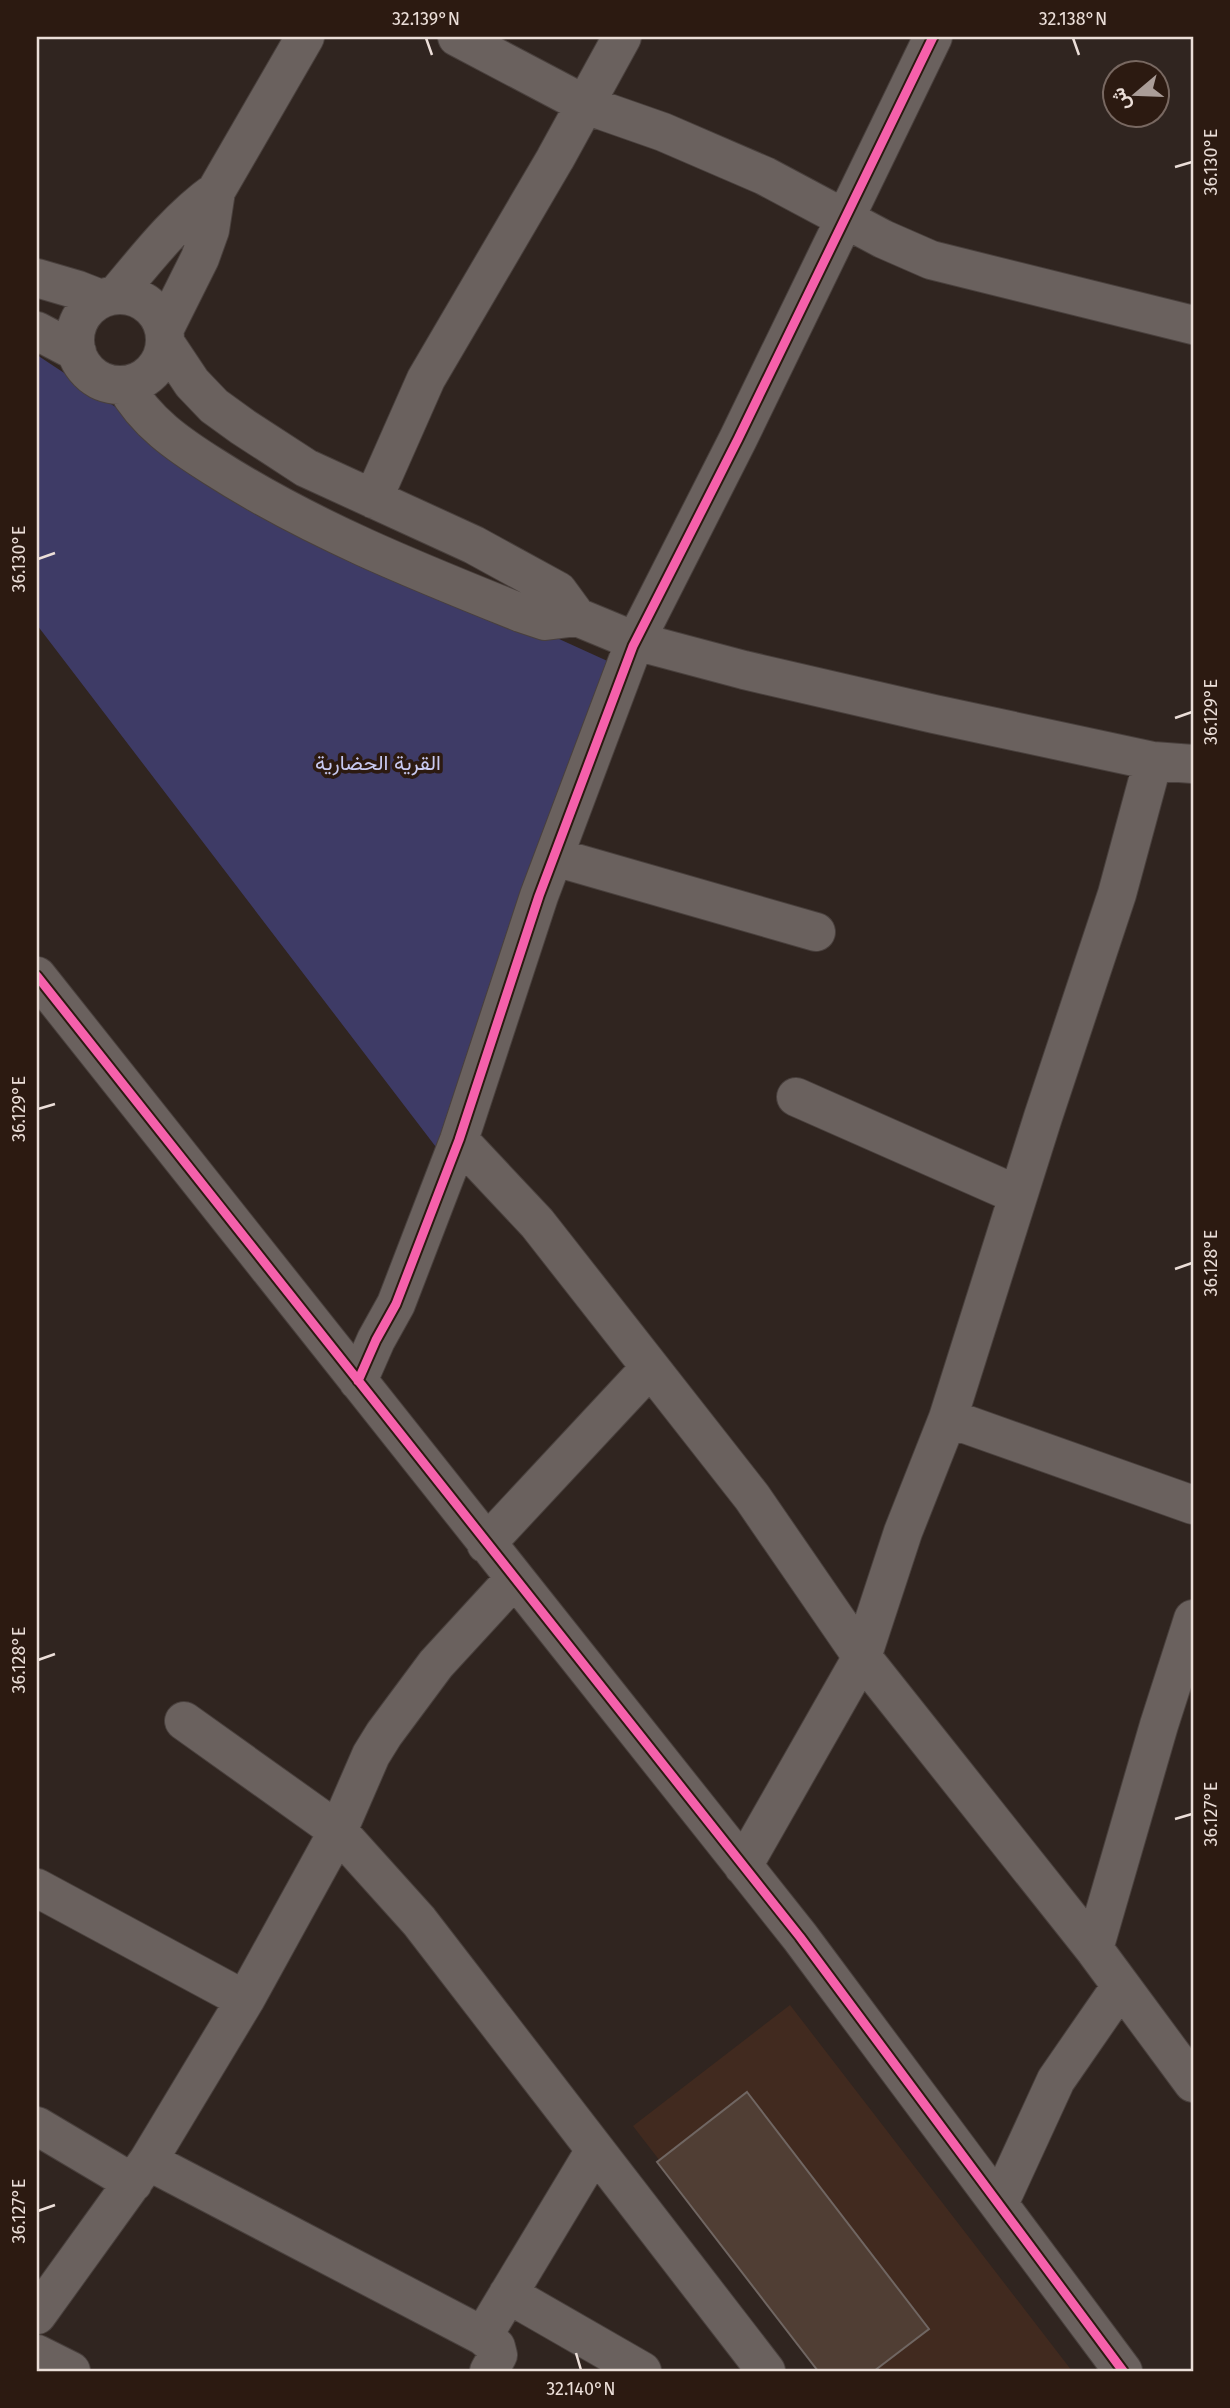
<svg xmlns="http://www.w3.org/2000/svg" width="1230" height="2408" font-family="'Fira Sans',Vazirmatn,sans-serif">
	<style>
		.built { fill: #412a1f }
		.green { fill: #3e3b66 }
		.building { fill: #503e34; stroke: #706662; stroke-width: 2 }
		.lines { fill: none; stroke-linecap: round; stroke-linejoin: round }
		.street-casing { stroke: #49403d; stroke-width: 40 }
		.street { stroke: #6a615e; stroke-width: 38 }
		.cycleway-casing { stroke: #2c1a11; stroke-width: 13 }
		.cycleway { stroke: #f560ab; stroke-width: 9 }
		.ticks { fill: none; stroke: #ebded8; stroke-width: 2.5 }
		.labels { text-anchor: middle; stroke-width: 7; stroke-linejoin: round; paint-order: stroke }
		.park-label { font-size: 21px; fill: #c8c9f0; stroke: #2c1a11 }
		.neatline { fill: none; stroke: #ebded8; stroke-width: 2.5 }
		.ticks-label { font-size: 18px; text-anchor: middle; fill: #ebded8 }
	</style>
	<rect width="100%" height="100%" fill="#302520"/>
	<!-- built -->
	<path class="built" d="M 790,2005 L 1072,2371 L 822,2371 L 633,2126 Z"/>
	<!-- green -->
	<path class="green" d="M 37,355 L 259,502 L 614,664 L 439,1151 L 37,625 Z"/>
	<!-- building -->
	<path class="building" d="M 747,2092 L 929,2329 L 874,2371 L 818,2371 L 657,2162 Z"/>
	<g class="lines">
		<defs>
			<path id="street" d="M 457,37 L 586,105 L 663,132 L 765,176 L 883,239 L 931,260 L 1193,325
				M 37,278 L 78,290 L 101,299
				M75 340a45 45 0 1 1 90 0a45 45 0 1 1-90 0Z
				M 116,295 C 147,258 177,219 216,191
				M 165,328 L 200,258 L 210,230 L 216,191 L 305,37
				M 37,331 L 77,352
				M 166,344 L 192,383 L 214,406 L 243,427 L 306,468 L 474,545 L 558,591 L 577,617
				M 125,385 C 145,422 179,445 214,467 C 309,528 416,571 521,613 L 545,621 L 577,617 L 635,641 L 744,670 L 934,714 L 1153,761 L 1193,764
				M 373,499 L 426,379 L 555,159 L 622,37
				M 555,857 L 816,932
				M 37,976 L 800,1937 L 1123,2371
				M 796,1097 L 1018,1195
				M 459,1140 L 537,1223 L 752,1497 L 862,1657 L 1094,1949 L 1193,2083
				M 358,1381 L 376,1340 L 396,1304 L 459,1140 L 539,896 L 633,646 L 738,439 L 933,37
				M 948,1418 L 1193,1505
				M 486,1544 L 650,1368
				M 184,1721 L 338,1831 L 419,1921 L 766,2371
				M 743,1866 L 862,1657 L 903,1532 L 948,1418 L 1043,1117 L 1117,894 L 1153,761
				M 37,1888 L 245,2000
				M 1094,1949 L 1159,1725 L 1193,1619
				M 37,2126 L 133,2183
				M 148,2161 L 483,2336 L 496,2347 L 498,2355 L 489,2371
				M 999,2204 L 1056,2080 L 1121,1986
				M 508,2294 L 642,2371
				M 37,2315 L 148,2161 L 245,2000 L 338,1831 L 371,1755 L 384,1734 L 436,1664 L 514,1579
				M 483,2336 L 595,2150
				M 37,2354 L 71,2371"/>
		</defs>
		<!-- street casing -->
		<use href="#street" class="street-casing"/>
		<!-- street -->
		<use href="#street" class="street"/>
		<defs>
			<path id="cycleway" d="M 37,976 L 800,1937 L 1123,2371
				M 358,1381 L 376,1340 L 396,1304 L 459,1140 L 539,896 L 633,646 L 738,439 L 933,37"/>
		</defs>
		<!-- cycleway casing -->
		<use href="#cycleway" class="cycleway-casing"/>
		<!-- cycleway -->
		<use href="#cycleway" class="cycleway"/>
	</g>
	<!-- ticks -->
	<path class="ticks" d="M 426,38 L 432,55M 1073,38 L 1079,55M 1175,167 L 1192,162M 38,559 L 55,553M 1175,718 L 1192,712M 38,1109 L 55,1104M 1175,1269 L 1192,1263M 38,1660 L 55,1654M 1175,1819 L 1192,1814M 38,2211 L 55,2205M 576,2353 L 581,2370"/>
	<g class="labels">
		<!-- park labels -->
		<g class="park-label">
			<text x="378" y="770">القرية الحضارية</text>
		</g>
	</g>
	<!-- border -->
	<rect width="1230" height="2408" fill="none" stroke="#2c1a11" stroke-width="77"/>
	<!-- north arrow -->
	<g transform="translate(1136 94) rotate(251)"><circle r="33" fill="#2c1a11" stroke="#786861" stroke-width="2"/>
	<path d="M0-5L12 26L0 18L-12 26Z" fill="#aa9d98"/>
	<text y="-10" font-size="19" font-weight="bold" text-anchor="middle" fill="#ebded8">ش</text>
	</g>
	<rect x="38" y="38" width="1154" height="2332" class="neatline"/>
	<g class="ticks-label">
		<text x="426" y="25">32.139°N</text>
		<text x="1073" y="25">32.138°N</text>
		<text transform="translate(1211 162) rotate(-90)" y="6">36.130°E</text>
		<text transform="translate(19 559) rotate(-90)" y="6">36.130°E</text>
		<text transform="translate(1211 712) rotate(-90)" y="6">36.129°E</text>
		<text transform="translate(19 1109) rotate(-90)" y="6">36.129°E</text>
		<text transform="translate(1211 1263) rotate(-90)" y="6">36.128°E</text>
		<text transform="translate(19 1660) rotate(-90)" y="6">36.128°E</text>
		<text transform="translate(1211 1814) rotate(-90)" y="6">36.127°E</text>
		<text transform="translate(19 2211) rotate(-90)" y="6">36.127°E</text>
		<text x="581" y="2395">32.140°N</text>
	</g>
</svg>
